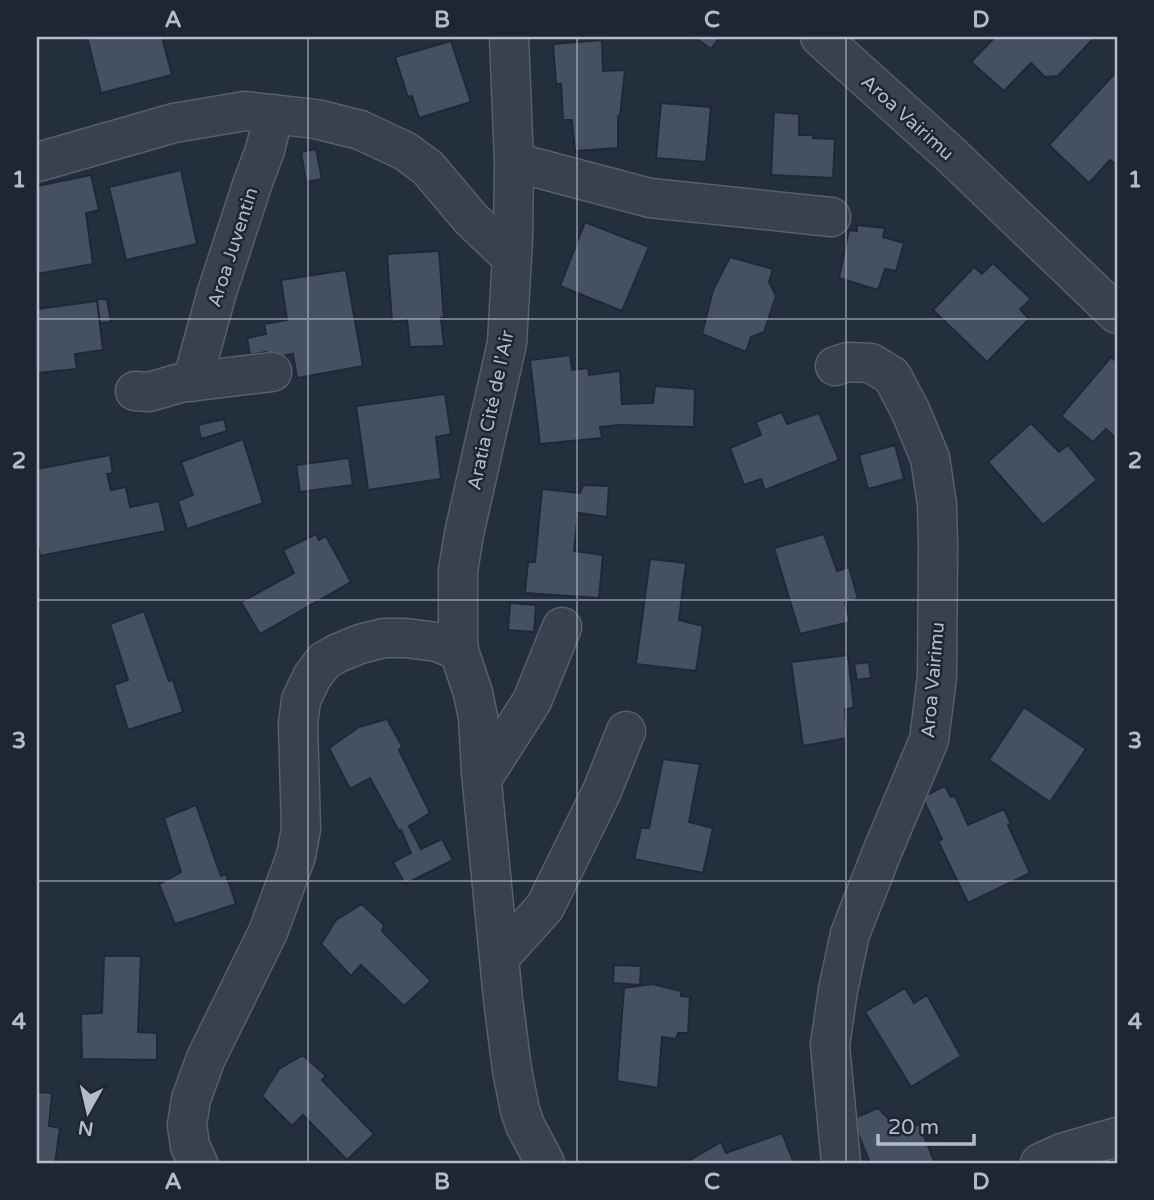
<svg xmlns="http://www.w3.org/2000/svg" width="1154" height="1200" font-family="'Varela Round',sans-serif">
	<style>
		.building { fill: #455162; stroke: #1f2835; stroke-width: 2 }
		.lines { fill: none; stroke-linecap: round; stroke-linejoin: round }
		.minor-casing { stroke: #565f6c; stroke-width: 41 }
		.minor { stroke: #38414e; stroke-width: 38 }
		.grid { fill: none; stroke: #b4bcc9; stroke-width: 2; stroke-opacity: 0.55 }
		.labels { text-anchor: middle; stroke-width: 5; stroke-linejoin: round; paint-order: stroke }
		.street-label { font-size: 19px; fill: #b4bcc9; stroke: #1d2633 }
		.neatline { fill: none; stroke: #b4bcc9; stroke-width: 2.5 }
		.grid-label { font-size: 23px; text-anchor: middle; font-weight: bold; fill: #b4bcc9 }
	</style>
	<rect width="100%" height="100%" fill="#242f3e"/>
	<!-- building -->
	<path class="building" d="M 87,37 L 162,37 L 172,75 L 101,93 Z
		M 694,37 L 720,37 L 711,49 Z
		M 995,37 L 1092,37 L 1094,38 L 1058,76 L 1045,77 L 1031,63 L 1004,91 L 971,62 Z
		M 602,40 L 603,71 L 625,70 L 620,116 L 618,116 L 618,148 L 575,151 L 572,120 L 563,120 L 561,84 L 556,84 L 553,44 Z
		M 451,41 L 471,102 L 419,118 L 412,96 L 408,97 L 395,57 Z
		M 1117,71 L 1117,166 L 1110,160 L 1089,183 L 1049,145 Z
		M 661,103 L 711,107 L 706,162 L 656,158 Z
		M 774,112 L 799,114 L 799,135 L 812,135 L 813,138 L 835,139 L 833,178 L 771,175 Z
		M 316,149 L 322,179 L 306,182 L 301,152 Z
		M 181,170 L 197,244 L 126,260 L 109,187 Z
		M 91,175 L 99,210 L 86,213 L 93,264 L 37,274 L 37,186 Z
		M 585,222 L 649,247 L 622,311 L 560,286 Z
		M 857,225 L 885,228 L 883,237 L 904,243 L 896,271 L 885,269 L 878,290 L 839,278 L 849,230 L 857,231 Z
		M 439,251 L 444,319 L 441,318 L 444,346 L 410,347 L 407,320 L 392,322 L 387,254 Z
		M 730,257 L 773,269 L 769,282 L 776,296 L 764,332 L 751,337 L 746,352 L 702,334 L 713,290 Z
		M 993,263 L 1031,299 L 1020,309 L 1029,319 L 987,362 L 933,310 L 974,267 L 982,274 Z
		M 346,270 L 363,366 L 297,378 L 293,354 L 267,359 L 266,352 L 250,355 L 247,338 L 266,334 L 264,324 L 287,320 L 281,280 Z
		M 97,299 L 107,299 L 111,322 L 100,323 Z
		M 97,301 L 103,350 L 75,354 L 77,369 L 37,373 L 37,309 Z
		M 570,355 L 572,370 L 588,368 L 589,375 L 620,371 L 622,404 L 653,403 L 655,386 L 695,389 L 694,427 L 620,425 L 600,427 L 602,438 L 540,444 L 530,360 Z
		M 1111,357 L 1117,362 L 1117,439 L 1106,429 L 1093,442 L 1061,416 Z
		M 445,394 L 451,434 L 436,437 L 441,479 L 368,490 L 356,406 Z
		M 782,412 L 787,424 L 819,413 L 839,460 L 765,490 L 761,479 L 744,485 L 730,448 L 761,435 L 756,422 Z
		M 224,419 L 227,431 L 201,439 L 198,425 Z
		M 1031,423 L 1059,452 L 1068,445 L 1097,480 L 1043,525 L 988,462 Z
		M 243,439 L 263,503 L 187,529 L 178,501 L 193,495 L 181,462 Z
		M 895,445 L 904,479 L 868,489 L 859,455 Z
		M 110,455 L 113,473 L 107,474 L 111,490 L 126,487 L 130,507 L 159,501 L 166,531 L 40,556 L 37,539 L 37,469 Z
		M 349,458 L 353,485 L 300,492 L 296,465 Z
		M 583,485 L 609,486 L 607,517 L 578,513 L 574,551 L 603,555 L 599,598 L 525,593 L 528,562 L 535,562 L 542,489 L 580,493 Z
		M 316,534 L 319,540 L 326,536 L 351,582 L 260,634 L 241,602 L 294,573 L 283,550 Z
		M 824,534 L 837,571 L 849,567 L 858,599 L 845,603 L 850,622 L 800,634 L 774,548 Z
		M 650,559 L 686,563 L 679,620 L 703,626 L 696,671 L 636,664 Z
		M 510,603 L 536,605 L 534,632 L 508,630 Z
		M 144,611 L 169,681 L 173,680 L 183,712 L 128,730 L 114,685 L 128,680 L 110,624 Z
		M 848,655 L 854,707 L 845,710 L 847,738 L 803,746 L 791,662 Z
		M 869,662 L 871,678 L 857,680 L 854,664 Z
		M 1024,707 L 1086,749 L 1050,802 L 989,760 Z
		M 387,719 L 402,746 L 399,750 L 430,813 L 409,826 L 421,849 L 442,839 L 453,860 L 405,884 L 393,862 L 411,853 L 401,830 L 399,831 L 370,778 L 350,789 L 329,748 L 359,727 Z
		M 663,759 L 700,764 L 689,822 L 713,828 L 703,873 L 634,859 L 641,828 L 649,828 Z
		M 945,786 L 951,797 L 955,796 L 968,825 L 1004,809 L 1011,824 L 1008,825 L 1030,873 L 968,903 L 938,841 L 942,839 L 922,797 Z
		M 196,805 L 221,876 L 226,874 L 236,904 L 175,924 L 159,884 L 181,872 L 164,818 Z
		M 362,904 L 384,925 L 382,931 L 431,981 L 404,1006 L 361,965 L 351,976 L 321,944 L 336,920 Z
		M 104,956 L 141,956 L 138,1032 L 157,1033 L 157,1060 L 82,1059 L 81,1014 L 102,1013 Z
		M 614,965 L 641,966 L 640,985 L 613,983 Z
		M 652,984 L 681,991 L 681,996 L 690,997 L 688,1033 L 678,1033 L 676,1039 L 662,1037 L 658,1088 L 617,1081 L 624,988 Z
		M 905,988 L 914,1003 L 927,995 L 961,1056 L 911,1087 L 865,1012 Z
		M 303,1055 L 326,1076 L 322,1080 L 374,1134 L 347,1160 L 303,1115 L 292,1126 L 262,1096 L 279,1069 Z
		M 37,1092 L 52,1093 L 49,1126 L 60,1128 L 55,1163 L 37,1163 Z
		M 878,1108 L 900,1130 L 919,1124 L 935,1163 L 870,1163 L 852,1119 Z
		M 782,1133 L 794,1163 L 685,1163 L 721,1142 L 726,1153 Z"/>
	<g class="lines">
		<defs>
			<path id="minor" d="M 509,37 L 514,162 L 513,240 L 507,343 L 464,534 L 458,571 L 458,640 L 459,651 L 473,693 L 478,717 L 481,772 L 503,999 L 512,1070 L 520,1110 L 525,1125 L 545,1163
				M 820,37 L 949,153 L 1117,314
				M 38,162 L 174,123 L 245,111 L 316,119 L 360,130 L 405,151 L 428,168 L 471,219 L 512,258
				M 514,162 L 650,198 L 831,217
				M 835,366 L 848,362 L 871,363 L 892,376 L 910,410 L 930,458 L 937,504 L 938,547 L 937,677 L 929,740 L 882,852 L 850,934 L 838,990 L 830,1045 L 841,1163
				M 192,382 L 217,292 L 253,182 L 265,150 L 274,114
				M 135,391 L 149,392 L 180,383 L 272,372
				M 482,779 L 532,701 L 562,627
				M 500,957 L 545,907 L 602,791 L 626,731
				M 198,1163 L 190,1146 L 187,1125 L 191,1099 L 206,1058 L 268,932 L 296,856 L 301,829 L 298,724 L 301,700 L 312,677 L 324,661 L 338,653 L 360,644 L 384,638 L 406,638 L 437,642 L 459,651
				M 1040,1163 L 1062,1153 L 1117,1137"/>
		</defs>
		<!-- minor casing -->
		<use href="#minor" class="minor-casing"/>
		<!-- minor -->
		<use href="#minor" class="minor"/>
	</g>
	<!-- grid -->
	<path class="grid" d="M 308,37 L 308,1163M 577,37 L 577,1163M 846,37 L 846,1163M 37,319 L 1117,319M 37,600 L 1117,600M 37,881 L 1117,881"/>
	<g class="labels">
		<!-- street labels -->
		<g class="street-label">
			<text transform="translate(908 117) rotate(42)" y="7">Aroa Vairimu</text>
			<text transform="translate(232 247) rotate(-72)" y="7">Aroa Juventin</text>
			<text transform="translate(490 410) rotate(-78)" y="7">Aratia Cité de l'Air</text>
			<text transform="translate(932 680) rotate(-85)" y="7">Aroa Vairimu</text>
		</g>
	</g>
	<!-- border -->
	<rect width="1154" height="1200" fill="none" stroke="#1d2633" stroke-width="77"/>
	<!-- north arrow -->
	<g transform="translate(88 1112) rotate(188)" stroke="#1d2633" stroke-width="5" paint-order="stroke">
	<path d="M0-5L12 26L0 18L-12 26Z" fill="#b4bcc9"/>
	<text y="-10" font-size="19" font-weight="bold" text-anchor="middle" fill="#b4bcc9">N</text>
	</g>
	<!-- scale -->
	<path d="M878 1134v10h96v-10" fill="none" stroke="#b4bcc9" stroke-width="3.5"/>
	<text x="888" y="1134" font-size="21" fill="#b4bcc9" stroke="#1d2633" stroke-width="5" paint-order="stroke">20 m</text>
	<rect x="38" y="38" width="1078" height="1124" class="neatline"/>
	<g class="grid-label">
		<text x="173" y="27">A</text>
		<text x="442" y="27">B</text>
		<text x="712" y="27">C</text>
		<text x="981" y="27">D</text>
		<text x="19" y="187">1</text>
		<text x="1135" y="187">1</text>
		<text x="19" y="468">2</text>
		<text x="1135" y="468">2</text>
		<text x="19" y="748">3</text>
		<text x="1135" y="748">3</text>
		<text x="19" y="1029">4</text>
		<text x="1135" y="1029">4</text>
		<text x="173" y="1189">A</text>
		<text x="442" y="1189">B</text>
		<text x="712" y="1189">C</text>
		<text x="981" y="1189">D</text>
	</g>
</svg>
